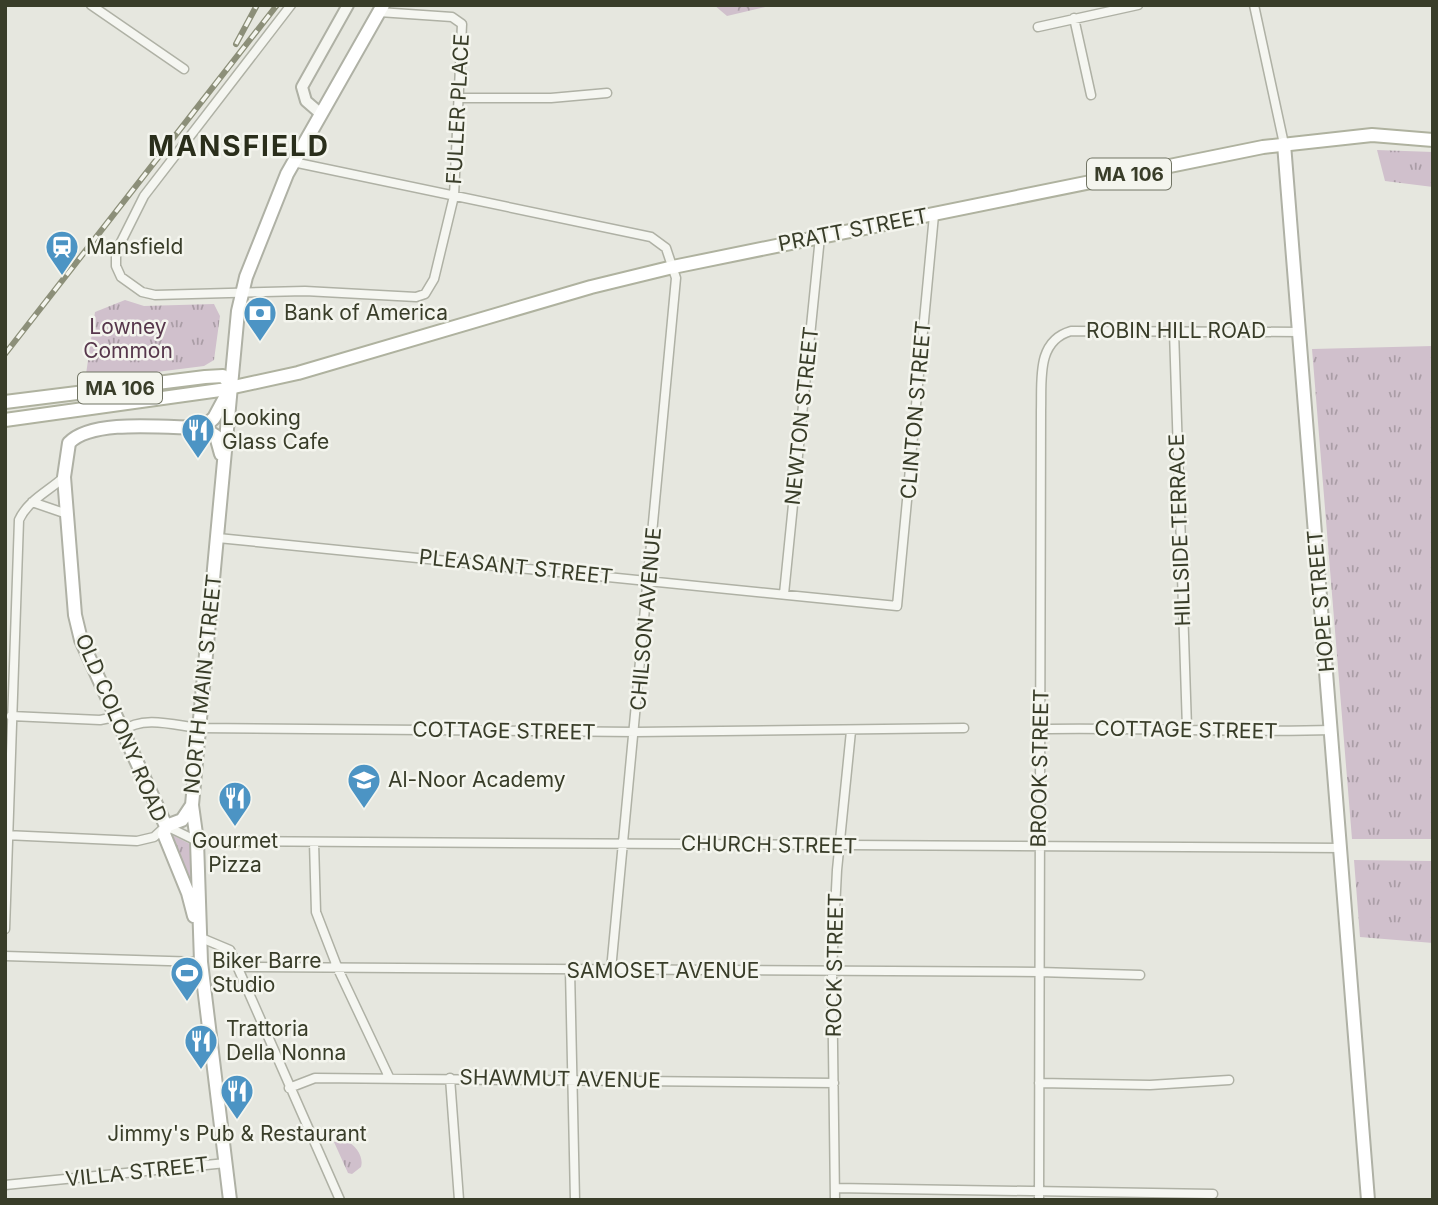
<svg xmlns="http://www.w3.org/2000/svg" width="1438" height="1205" font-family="Inter,sans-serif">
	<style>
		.forest { fill: url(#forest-crowns) }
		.park { fill: url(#park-tufts) }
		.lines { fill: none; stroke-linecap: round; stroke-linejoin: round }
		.minor-casing { stroke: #afb1a5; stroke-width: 11 }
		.tertiary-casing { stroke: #afb1a5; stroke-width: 14 }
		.secondary-casing { stroke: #afb1a5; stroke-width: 16 }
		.primary-casing { stroke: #afb29f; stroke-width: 16 }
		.minor { stroke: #f5f6f1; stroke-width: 8 }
		.tertiary { stroke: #f5f6f1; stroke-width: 10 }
		.secondary { stroke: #fff; stroke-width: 12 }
		.primary { stroke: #fff; stroke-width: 12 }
		.rail-casing { stroke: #8c8f79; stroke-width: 6 }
		.rail { stroke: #f4f5ee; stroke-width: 3.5; stroke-dasharray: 10; stroke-linecap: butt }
		.labels { text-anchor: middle; stroke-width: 5; stroke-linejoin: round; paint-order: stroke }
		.shield { fill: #f4f5ee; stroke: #717464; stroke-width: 2 }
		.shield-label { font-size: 19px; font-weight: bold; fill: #393d29 }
		.street-label { font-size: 21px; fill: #393d29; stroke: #f4f5ee }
		.poi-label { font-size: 21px; fill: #393d29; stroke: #f4f5ee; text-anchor: start }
		.park-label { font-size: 21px; fill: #57374c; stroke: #f4f5ee }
		.district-label { font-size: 28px; font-weight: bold; letter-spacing: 2px; fill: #2a2e1b; stroke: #f4f5ee }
	</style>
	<defs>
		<pattern id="forest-crowns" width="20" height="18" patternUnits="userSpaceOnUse" patternTransform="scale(1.75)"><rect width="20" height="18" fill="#d0c0cc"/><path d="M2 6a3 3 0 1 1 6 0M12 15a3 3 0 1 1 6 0" fill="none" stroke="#aa9da6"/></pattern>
		<pattern id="park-tufts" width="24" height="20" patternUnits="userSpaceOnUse" patternTransform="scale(1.75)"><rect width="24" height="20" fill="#d0c0cc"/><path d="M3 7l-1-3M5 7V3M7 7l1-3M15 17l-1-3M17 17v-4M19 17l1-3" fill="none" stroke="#aa9da6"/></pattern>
	</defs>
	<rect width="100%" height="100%" fill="#e6e7df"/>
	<!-- forest -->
	<path class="forest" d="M 714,5 L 774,5 L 727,16 Z"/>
	<!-- park -->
	<path class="park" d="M 1377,150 L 1433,152 L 1433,187 L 1385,181 Z
		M 125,300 L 144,306 L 214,304 L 220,316 L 214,360 L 204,366 L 85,381 L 95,312 Z
		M 1433,346 L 1433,839 L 1352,839 L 1312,349 Z
		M 166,832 L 192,845 L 194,886 L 191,886 Z
		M 1354,860 L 1433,861 L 1433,943 L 1360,937 Z
		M 346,1141 C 356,1145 364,1157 361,1167 L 352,1174 L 348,1173 L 334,1142 Z"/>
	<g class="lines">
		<defs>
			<path id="minor" d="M 91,5 L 184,69
				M 291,5 L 144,196 L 116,252 L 116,266 L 121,277 L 142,292 L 155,295 L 305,291 L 416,297 L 425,294 L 434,279 L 454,196 L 462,24 L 452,17 L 379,12
				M 1254,5 L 1284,144
				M 1074,18 L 1091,95
				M 1038,27 L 1138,5
				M 460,98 L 551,98 L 607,93
				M 293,162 L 651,237 L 666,248 L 676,278 L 611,970
				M 1174,331 L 1187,728
				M 32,502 L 67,514
				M 218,538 L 897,606 L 934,215
				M 784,594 L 820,237
				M 11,716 L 100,720 L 115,717
				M 1040,729 C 1138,727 1234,733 1332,730
				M 122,731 C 143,715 174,725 198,728 L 636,732 L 964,728
				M 5,835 L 137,841 L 154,837 L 166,826 L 197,841 L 1341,848
				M 314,842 L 316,912 L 338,969 L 389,1077
				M 5,929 L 19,520 C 28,500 49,491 64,477
				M 199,937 L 230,950 L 340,1200
				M 5,956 L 201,962
				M 237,967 L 1039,972 L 1140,975
				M 570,970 L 575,1200
				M 450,1078 L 459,1200
				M 1039,1083 L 1150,1085 L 1229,1080
				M 289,1088 L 315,1078 L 834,1083
				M 5,1185 L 226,1163
				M 835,1188 L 1213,1194
				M 835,1200 L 832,970 L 837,870 L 851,731
				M 1039,1200 L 1041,410 C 1042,380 1036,341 1071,331 L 1300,332"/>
			<path id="tertiary" d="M 321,114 L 306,101 L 302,87 L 348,5"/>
			<path id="secondary" d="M 1284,144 L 1368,1200
				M 203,428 L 216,436 L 221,454
				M 166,826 L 182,820 L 192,805
				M 194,916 L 188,893 L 164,834 L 166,826 L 81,640 L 75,615 L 64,477 L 69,443 C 92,418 170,428 203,428 L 214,418 L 228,392
				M 230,1200 L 201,962 L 197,841 L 192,805 L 238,311 L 246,277 L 287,174 L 383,5"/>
			<path id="primary" d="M 5,402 L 205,377 L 223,376 L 231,385
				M 5,420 L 220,390 L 298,373 L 591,287 L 673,267 L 1263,147 L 1372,135 L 1433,140"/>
		</defs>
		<!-- minor casing -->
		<use href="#minor" class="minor-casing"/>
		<!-- tertiary casing -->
		<use href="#tertiary" class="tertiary-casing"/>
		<!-- secondary casing -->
		<use href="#secondary" class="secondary-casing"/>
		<!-- primary casing -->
		<use href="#primary" class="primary-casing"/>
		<!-- minor -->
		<use href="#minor" class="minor"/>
		<!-- tertiary -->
		<use href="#tertiary" class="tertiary"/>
		<!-- secondary -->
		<use href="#secondary" class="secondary"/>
		<!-- primary -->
		<use href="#primary" class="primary"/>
		<defs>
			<path id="rail" d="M 236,44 L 257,5
				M 5,354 L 277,5"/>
		</defs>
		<!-- rail casing -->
		<use href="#rail" class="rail-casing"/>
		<!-- rail -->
		<use href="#rail" class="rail"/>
	</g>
	<!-- icons -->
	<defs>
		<symbol id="station-pin" viewBox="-11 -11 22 30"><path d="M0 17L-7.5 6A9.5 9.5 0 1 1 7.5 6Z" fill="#4c94c4" stroke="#f4f5ee"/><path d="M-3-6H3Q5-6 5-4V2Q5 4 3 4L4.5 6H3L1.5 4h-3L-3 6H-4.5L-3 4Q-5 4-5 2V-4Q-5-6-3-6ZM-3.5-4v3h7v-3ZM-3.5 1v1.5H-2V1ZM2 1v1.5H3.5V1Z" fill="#fff"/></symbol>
		<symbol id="bank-pin" viewBox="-11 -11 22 30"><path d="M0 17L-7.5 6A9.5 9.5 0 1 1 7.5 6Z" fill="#4c94c4" stroke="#f4f5ee"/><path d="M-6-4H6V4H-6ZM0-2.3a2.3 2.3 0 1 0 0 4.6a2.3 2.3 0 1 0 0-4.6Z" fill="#fff"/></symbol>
		<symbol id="restaurant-pin" viewBox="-11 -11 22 30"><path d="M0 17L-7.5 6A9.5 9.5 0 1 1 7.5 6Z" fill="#4c94c4" stroke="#f4f5ee"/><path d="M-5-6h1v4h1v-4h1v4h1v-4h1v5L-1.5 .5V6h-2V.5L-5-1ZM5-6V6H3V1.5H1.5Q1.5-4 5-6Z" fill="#fff"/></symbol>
		<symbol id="school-pin" viewBox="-11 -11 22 30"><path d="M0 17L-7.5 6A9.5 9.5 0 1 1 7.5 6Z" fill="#4c94c4" stroke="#f4f5ee"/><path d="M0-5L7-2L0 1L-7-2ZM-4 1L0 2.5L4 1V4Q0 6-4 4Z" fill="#fff"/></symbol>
		<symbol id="stadium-pin" viewBox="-11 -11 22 30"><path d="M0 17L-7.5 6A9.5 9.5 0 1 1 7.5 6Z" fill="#4c94c4" stroke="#f4f5ee"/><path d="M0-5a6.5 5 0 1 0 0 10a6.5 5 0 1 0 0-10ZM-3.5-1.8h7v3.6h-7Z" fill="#fff"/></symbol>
	</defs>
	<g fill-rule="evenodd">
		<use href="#station-pin" x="43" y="228" width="38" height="52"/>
		<use href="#bank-pin" x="241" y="294" width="38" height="52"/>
		<use href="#restaurant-pin" x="179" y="411" width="38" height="52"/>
		<use href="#school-pin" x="345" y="761" width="38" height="52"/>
		<use href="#restaurant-pin" x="216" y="779" width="38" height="52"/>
		<use href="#stadium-pin" x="168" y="954" width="38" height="52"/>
		<use href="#restaurant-pin" x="182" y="1022" width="38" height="52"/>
		<use href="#restaurant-pin" x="218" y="1072" width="38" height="52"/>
	</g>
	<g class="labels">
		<!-- shield labels -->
		<g class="shield">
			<rect x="1087" y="158.5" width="84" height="31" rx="5"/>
			<rect x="78" y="372.5" width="84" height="31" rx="5"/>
		</g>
		<g class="shield-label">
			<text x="1129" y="181">MA 106</text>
			<text x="120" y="395">MA 106</text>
		</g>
		<!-- street labels -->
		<g class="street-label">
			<text transform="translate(458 109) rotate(-87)" y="7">FULLER PLACE</text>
			<text transform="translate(853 230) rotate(-11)" y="7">PRATT STREET</text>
			<text x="1176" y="338">ROBIN HILL ROAD</text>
			<text transform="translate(916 410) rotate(-85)" y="7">CLINTON STREET</text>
			<text transform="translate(802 416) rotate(-84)" y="7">NEWTON STREET</text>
			<text transform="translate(1180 530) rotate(-92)" y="7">HILLSIDE TERRACE</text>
			<text transform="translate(516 567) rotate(6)" y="7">PLEASANT STREET</text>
			<text transform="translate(1321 601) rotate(-95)" y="7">HOPE STREET</text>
			<text transform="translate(646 619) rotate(-85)" y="7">CHILSON AVENUE</text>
			<text transform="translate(203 684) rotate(-84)" y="7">NORTH MAIN STREET</text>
			<text transform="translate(121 728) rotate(67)" y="7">OLD COLONY ROAD</text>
			<text transform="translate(1186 730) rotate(1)" y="7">COTTAGE STREET</text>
			<text transform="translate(504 731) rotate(1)" y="7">COTTAGE STREET</text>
			<text transform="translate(1040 768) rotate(-89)" y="7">BROOK STREET</text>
			<text transform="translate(769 845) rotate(1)" y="7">CHURCH STREET</text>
			<text transform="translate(835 965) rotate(-89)" y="7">ROCK STREET</text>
			<text x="663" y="978">SAMOSET AVENUE</text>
			<text transform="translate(560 1079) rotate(1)" y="7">SHAWMUT AVENUE</text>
			<text transform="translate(137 1172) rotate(-6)" y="7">VILLA STREET</text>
		</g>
		<!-- poi labels -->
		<g class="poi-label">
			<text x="86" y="254">Mansfield</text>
			<text x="284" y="320">Bank of America</text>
			<text x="222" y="425">Looking<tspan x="222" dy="24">Glass Cafe</tspan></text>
			<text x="388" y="787">Al-Noor Academy</text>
			<text x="235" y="848" text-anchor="middle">Gourmet<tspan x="235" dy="24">Pizza</tspan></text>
			<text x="212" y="968">Biker Barre<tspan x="212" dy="24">Studio</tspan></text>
			<text x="226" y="1036">Trattoria<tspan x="226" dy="24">Della Nonna</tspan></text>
			<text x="237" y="1141" text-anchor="middle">Jimmy's Pub &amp; Restaurant</text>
		</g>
		<!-- park labels -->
		<g class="park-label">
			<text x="128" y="334">Lowney<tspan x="128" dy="24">Common</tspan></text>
		</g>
		<!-- district labels -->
		<g class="district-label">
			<text x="239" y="156">MANSFIELD</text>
		</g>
	</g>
	<!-- border -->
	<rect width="1438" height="1205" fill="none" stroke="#393d29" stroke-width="14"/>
</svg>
